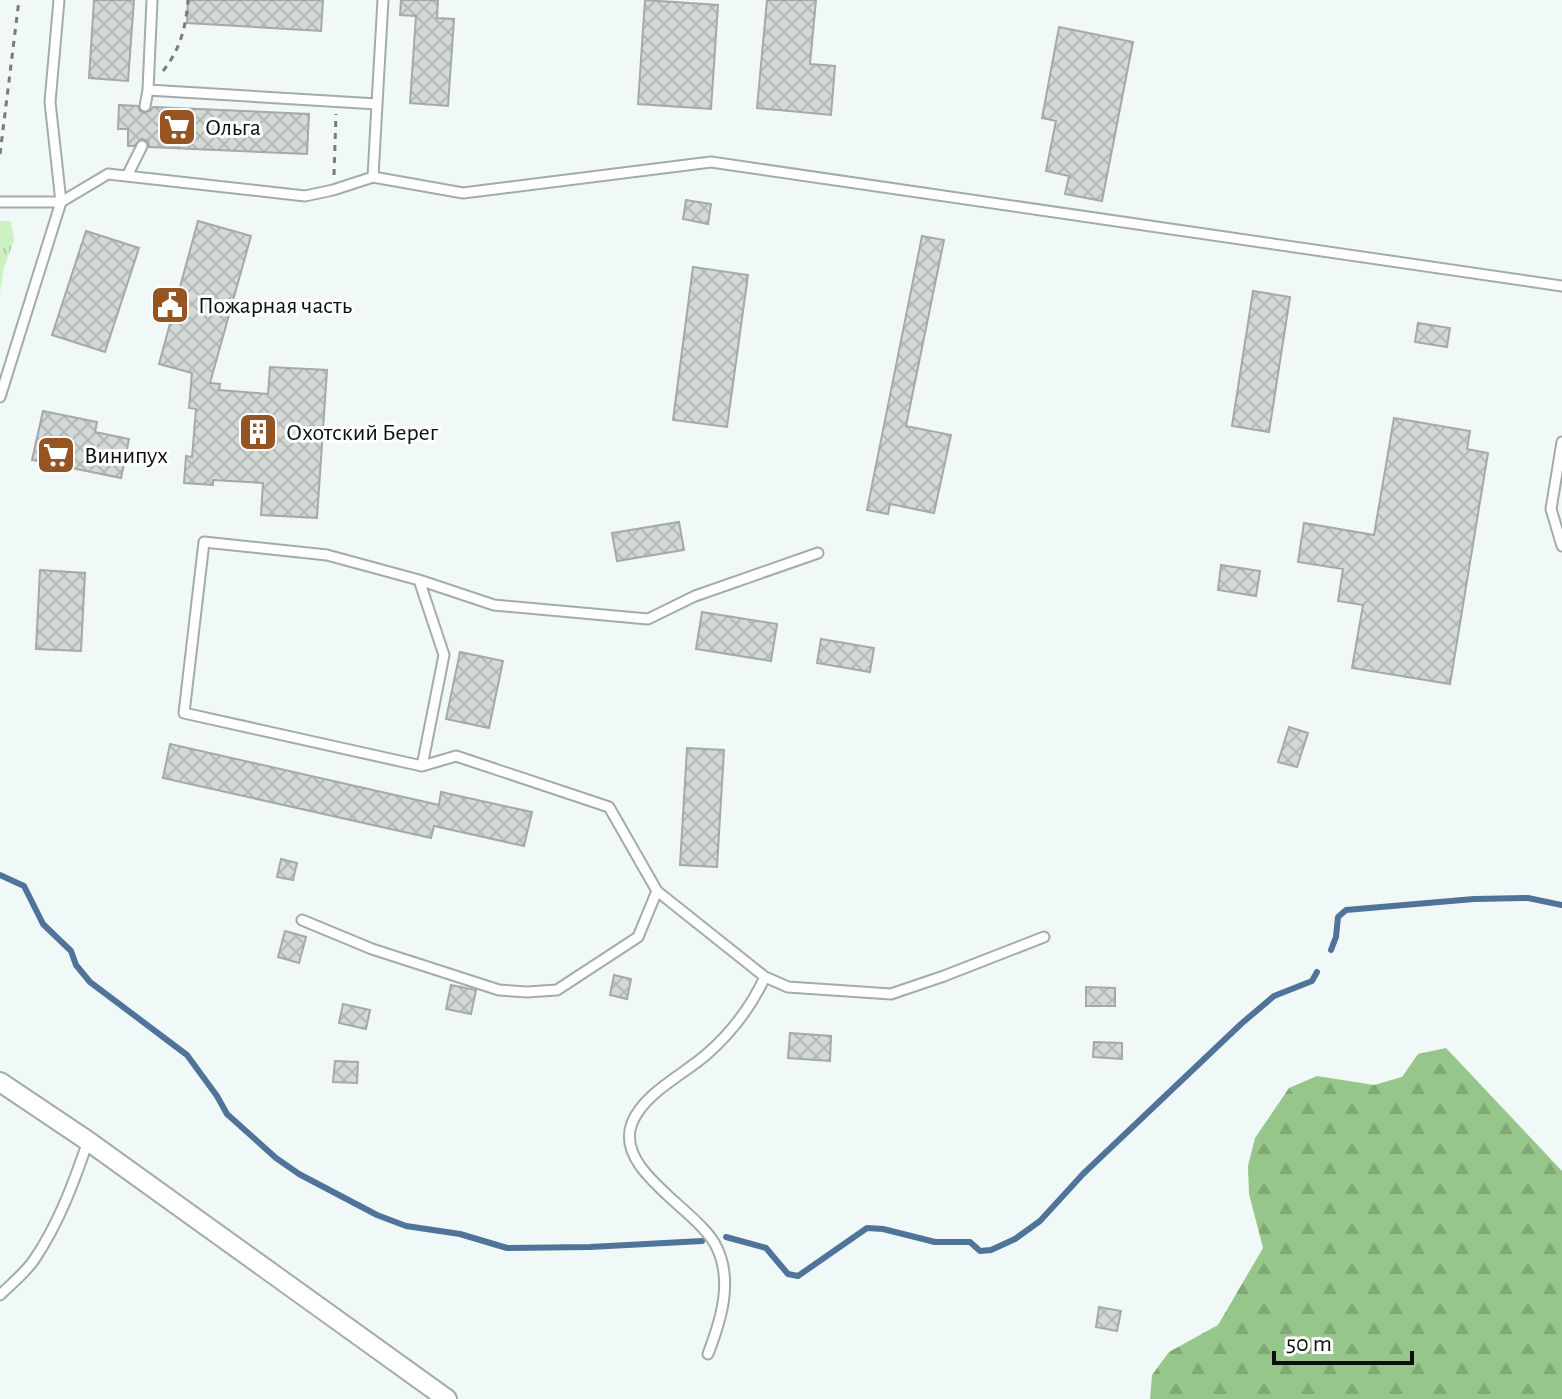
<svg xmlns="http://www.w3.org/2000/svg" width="1562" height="1399" font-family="'Alegreya Sans',sans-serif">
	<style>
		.grass { fill: url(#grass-tufts) }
		.forest { fill: url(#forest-firs) }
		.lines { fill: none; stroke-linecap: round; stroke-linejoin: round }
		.stream { stroke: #507399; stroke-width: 6 }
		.building { fill: url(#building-cross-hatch); stroke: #a3aaa7; stroke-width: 2 }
		.lane-casing { stroke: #a3abab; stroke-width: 13 }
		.street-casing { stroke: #a3abab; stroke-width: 22 }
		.path { stroke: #777c7c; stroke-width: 3; stroke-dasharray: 6 6; stroke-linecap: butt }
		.lane { stroke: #fff; stroke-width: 9 }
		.street { stroke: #fff; stroke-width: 18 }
		.labels { text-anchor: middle; stroke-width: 6; stroke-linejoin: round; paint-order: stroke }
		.poi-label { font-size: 24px; fill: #0d1010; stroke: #fff; text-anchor: start }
	</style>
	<defs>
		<pattern id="grass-tufts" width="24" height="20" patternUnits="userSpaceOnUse" patternTransform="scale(2)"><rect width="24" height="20" fill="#ccf2c2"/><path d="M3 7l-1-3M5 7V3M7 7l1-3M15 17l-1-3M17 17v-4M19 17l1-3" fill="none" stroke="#aecea6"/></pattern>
		<pattern id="forest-firs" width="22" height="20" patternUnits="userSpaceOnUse" patternTransform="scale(2)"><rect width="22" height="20" fill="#97c68a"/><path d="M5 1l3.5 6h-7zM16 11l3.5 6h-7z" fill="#81a976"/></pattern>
		<pattern id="building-cross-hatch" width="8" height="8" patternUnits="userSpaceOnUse" patternTransform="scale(2)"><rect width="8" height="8" fill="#d2d9d6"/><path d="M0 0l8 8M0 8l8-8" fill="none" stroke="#b3b9b7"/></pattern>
	</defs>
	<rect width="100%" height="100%" fill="#f0f8f8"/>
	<!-- grass -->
	<path class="grass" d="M 0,221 L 11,221 L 14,240 L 4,268 L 0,293 Z"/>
	<!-- forest -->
	<path class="forest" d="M 1446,1048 L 1562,1171 L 1562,1399 L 1150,1399 L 1152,1375 L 1169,1352 L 1218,1325 L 1263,1248 L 1249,1194 L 1248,1166 L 1255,1138 L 1289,1088 L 1317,1076 L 1374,1085 L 1402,1077 L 1418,1054 Z"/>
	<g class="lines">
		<!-- stream -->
		<path class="stream" d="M 0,875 L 24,886 L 43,924 L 71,951 L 76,965 L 90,982 L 187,1055 L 217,1096 L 227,1114 L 276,1158 L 299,1174 L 377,1215 L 406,1226 L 460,1234 L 507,1248 L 590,1247 L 702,1241
			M 1331,950 L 1336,937 L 1338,917 L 1346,910 L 1474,899 L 1528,898 L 1562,905
			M 726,1237 L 766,1248 L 788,1274 L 798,1276 L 867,1228 L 883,1229 L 935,1242 L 970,1242 L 980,1251 L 991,1250 L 1015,1239 L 1040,1221 L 1083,1174 L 1241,1024 L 1274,996 L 1312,981 L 1317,972"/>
	</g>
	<!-- building -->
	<path class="building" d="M 94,0 L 134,0 L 128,81 L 89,78 Z
		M 188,0 L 323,0 L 321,31 L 187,23 Z
		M 401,0 L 438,0 L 437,18 L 454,19 L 448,106 L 410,103 L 416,16 L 400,15 Z
		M 645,0 L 718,5 L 711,109 L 638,104 Z
		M 767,0 L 816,0 L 810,64 L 835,66 L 831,115 L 757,108 Z
		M 1059,27 L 1133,42 L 1102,201 L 1065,194 L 1069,176 L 1046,171 L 1056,121 L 1042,118 Z
		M 119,105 L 138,106 L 140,111 L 144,113 L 150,111 L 153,107 L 309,114 L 307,154 L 149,147 L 148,141 L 142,139 L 134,146 L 128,146 L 128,129 L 118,129 Z
		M 686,200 L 711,204 L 708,224 L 683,219 Z
		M 198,221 L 251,236 L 210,383 L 220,384 L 219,390 L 268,394 L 270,367 L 327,370 L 317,518 L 261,515 L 263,483 L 213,480 L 213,485 L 184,483 L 186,456 L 192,457 L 196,409 L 189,408 L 192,373 L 159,364 Z
		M 86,231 L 139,248 L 105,352 L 52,335 Z
		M 922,236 L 944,240 L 906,426 L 951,435 L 934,513 L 890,504 L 888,514 L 867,510 Z
		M 693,267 L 748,275 L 727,427 L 673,420 Z
		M 1253,291 L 1290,297 L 1269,432 L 1232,426 Z
		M 1418,323 L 1450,328 L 1447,347 L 1415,342 Z
		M 43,411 L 97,422 L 95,432 L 129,439 L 121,478 L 32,460 Z
		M 1394,418 L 1470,431 L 1467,449 L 1488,453 L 1450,684 L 1352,668 L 1363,605 L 1338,601 L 1343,569 L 1298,562 L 1304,523 L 1374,535 Z
		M 679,522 L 684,550 L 617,561 L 612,533 Z
		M 1221,565 L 1260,571 L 1256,596 L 1218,590 Z
		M 40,570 L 85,573 L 81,651 L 36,649 Z
		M 702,612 L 777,624 L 771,661 L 696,649 Z
		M 821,639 L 874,648 L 870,672 L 817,663 Z
		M 460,652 L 503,661 L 489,728 L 446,719 Z
		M 1289,727 L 1308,733 L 1297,767 L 1278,762 Z
		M 170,744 L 439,805 L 441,792 L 532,812 L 524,846 L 434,826 L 431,838 L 163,778 Z
		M 687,748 L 724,750 L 717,867 L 680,865 Z
		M 281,859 L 297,863 L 293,880 L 277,877 Z
		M 285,931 L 306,937 L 299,963 L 278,957 Z
		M 614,975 L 631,979 L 627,999 L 610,995 Z
		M 451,985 L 476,990 L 471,1014 L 446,1009 Z
		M 1086,987 L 1115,988 L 1115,1006 L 1086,1006 Z
		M 343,1004 L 370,1010 L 366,1029 L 339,1023 Z
		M 790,1033 L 831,1036 L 830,1061 L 788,1058 Z
		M 1094,1042 L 1122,1043 L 1122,1059 L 1093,1057 Z
		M 335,1061 L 358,1062 L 357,1083 L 333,1082 Z
		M 1099,1307 L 1121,1311 L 1117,1331 L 1096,1327 Z"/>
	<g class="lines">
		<defs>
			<path id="lane" d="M 148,90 L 152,0
				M 377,104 L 383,0
				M 145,106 L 148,90 L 377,104 L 373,177
				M 127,176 L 142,146
				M 0,202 L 61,202 L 108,174 L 305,196 L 333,190 L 373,177 L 463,193 L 711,162 L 1562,286
				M 0,397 L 61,202 L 50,102 L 59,0
				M 1562,442 L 1551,509 L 1562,546
				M 419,580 L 494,605 L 648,619 L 695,596 L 818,553
				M 422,766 L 444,655 L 419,580 L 327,555 L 204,542 L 184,713 L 422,766 L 456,756 L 609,807 L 657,891 L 765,977 C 751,1007 732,1032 707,1054 C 683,1075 644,1093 632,1123 C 613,1171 701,1211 717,1248 C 733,1282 721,1320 708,1354
				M 302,920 L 372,949 L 499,990 L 527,992 L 557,990 L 638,937 L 657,891
				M 765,977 L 788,987 L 891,994 L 944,976 L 1044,937
				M 0,1295 C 11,1284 25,1273 34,1260 C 59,1223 74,1182 88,1141"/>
			<path id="street" d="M 0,1082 L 88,1141 L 447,1399"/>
		</defs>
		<!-- lane casing -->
		<use href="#lane" class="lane-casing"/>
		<!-- street casing -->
		<use href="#street" class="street-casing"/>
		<!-- path -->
		<path class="path" d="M 163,71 C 180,50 186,27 188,0
			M 0,154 L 19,0
			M 334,175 L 336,114"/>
		<!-- lane -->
		<use href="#lane" class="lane"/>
		<!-- street -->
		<use href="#street" class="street"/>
	</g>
	<!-- icons -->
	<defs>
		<symbol id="supermarket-square" viewBox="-11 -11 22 22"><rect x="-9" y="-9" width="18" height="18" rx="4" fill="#965422" stroke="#fff"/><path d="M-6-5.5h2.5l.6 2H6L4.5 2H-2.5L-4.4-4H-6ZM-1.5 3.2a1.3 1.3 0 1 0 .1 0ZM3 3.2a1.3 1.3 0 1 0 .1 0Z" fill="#fff"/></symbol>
		<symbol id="civic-square" viewBox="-11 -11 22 22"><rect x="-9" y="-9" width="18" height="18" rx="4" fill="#965422" stroke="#fff"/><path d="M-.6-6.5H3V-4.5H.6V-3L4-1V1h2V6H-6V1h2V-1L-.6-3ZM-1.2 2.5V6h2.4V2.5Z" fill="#fff"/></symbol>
		<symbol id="building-square" viewBox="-11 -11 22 22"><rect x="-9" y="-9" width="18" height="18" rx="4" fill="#965422" stroke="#fff"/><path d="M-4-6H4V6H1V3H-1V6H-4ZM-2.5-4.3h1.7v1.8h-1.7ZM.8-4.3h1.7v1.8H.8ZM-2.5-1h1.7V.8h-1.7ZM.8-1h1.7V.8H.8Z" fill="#fff"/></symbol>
	</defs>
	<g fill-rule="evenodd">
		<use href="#supermarket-square" x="155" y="105" width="44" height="44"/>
		<use href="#civic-square" x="148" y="283" width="44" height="44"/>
		<use href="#building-square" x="236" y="410" width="44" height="44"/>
		<use href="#supermarket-square" x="34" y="433" width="44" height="44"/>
	</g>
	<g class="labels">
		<!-- poi labels -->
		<g class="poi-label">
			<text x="205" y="135">Ольга</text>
			<text x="198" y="313">Пожарная часть</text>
			<text x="286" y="440">Охотский Берег</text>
			<text x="84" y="463">Винипух</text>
		</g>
	</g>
	<!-- scale -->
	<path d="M1274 1351v12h138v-12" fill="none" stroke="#0d1010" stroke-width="4"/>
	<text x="1286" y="1351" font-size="24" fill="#0d1010" stroke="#ffffff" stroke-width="6" paint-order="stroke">50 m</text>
</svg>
